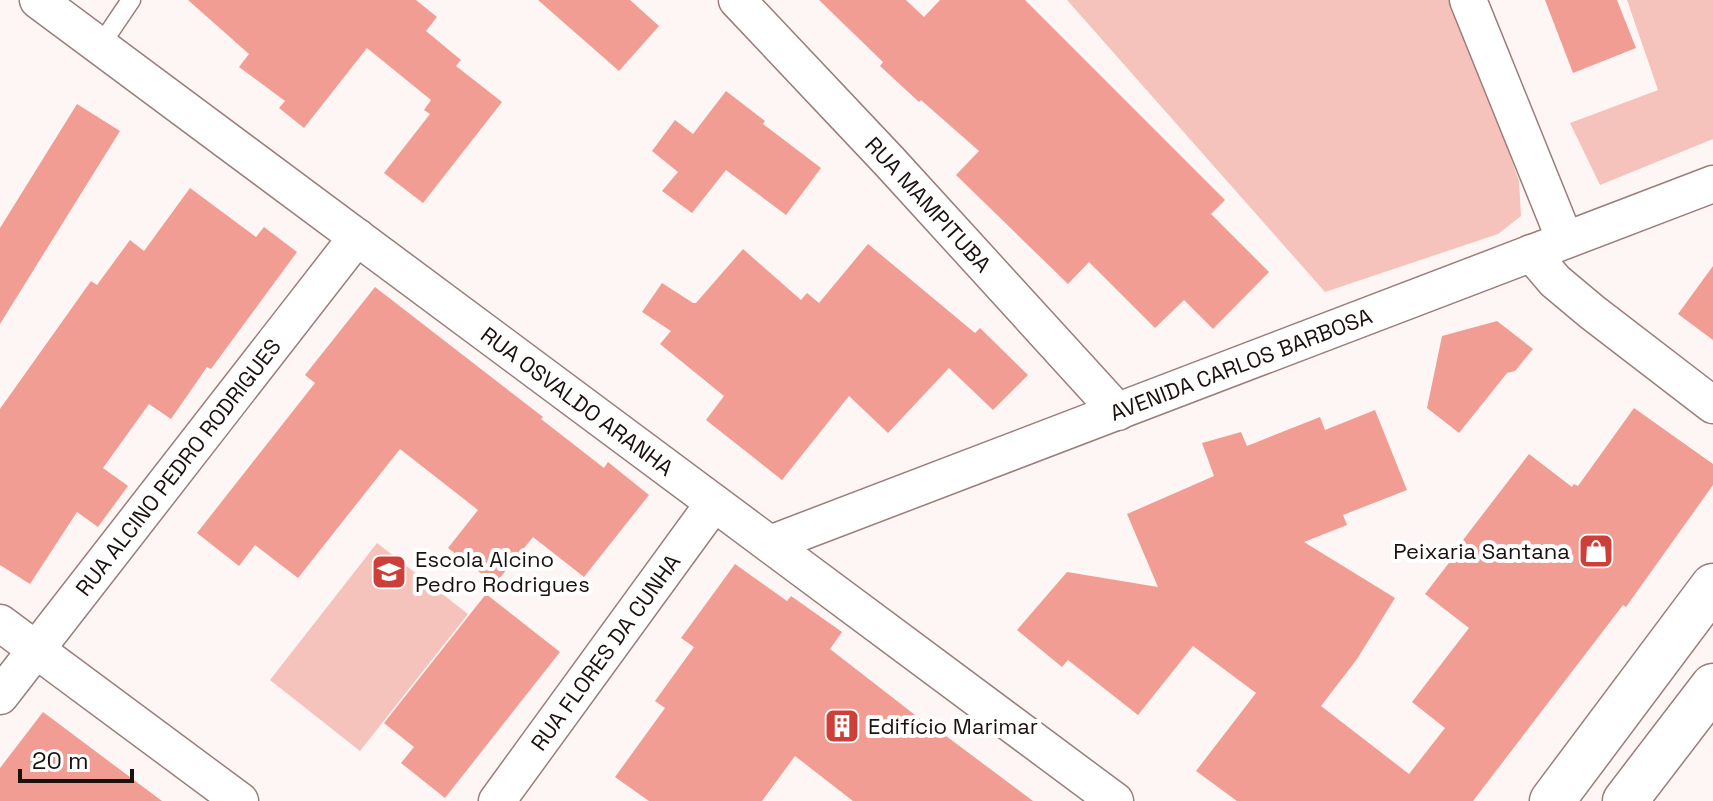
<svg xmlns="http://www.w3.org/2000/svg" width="1713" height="801" font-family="'Space Grotesk',sans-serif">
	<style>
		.green { fill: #f6c3bc }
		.building { fill: #f29d93 }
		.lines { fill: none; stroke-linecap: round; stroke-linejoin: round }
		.lane-casing { stroke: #9b7d7a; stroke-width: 21 }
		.street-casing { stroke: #9b7d7a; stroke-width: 39 }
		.secondary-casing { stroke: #9b7d7a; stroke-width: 47 }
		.lane { stroke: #fff; stroke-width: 18 }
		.street { stroke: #fff; stroke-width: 36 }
		.secondary { stroke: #fff; stroke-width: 44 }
		.labels { text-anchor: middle; stroke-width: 8; stroke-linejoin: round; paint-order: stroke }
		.street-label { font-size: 22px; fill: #1b110f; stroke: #fff }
		.poi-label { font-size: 22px; fill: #1b110f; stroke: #fff; text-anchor: start }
	</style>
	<rect width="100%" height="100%" fill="#fdf6f5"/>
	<!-- green -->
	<path class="green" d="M 1067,0 L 1455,0 L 1519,181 L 1521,216 L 1498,234 L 1325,292 Z
		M 1627,0 L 1713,0 L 1713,139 L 1600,185 L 1570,123 L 1658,90 Z
		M 377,543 L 468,614 L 360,751 L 270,680 Z"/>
	<!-- building -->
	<path class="building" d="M 188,0 L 416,0 L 437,17 L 426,31 L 461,60 L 456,66 L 502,102 L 423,203 L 384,173 L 430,114 L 424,110 L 431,100 L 367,48 L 304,128 L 279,108 L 285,101 L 239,67 L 249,54 Z
		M 538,0 L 630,0 L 659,26 L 619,71 Z
		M 819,0 L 906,0 L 924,17 L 940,0 L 1025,0 L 1225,200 L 1211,214 L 1269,272 L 1213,329 L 1184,300 L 1155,328 L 1089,262 L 1068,284 L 956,175 L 979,151 L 921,100 L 919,102 L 880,66 L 883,62 Z
		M 1545,0 L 1617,0 L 1636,48 L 1573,73 Z
		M 726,91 L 765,121 L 763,124 L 821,168 L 786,215 L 726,170 L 692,213 L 662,191 L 678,172 L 652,151 L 675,120 L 693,134 Z
		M 77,104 L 120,131 L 0,324 L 0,228 Z
		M 190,188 L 256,237 L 264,227 L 297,252 L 211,369 L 207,367 L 171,419 L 149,404 L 103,468 L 128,486 L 98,527 L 77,512 L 30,584 L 0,565 L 0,409 L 91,281 L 97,285 L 130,240 L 144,251 Z
		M 868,244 L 975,333 L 980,328 L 1028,375 L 993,410 L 949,368 L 888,433 L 849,396 L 782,480 L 706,420 L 724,396 L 660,344 L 671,331 L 642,312 L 662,283 L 693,303 L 696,303 L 743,249 L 801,300 L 807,293 L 819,303 Z
		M 1713,266 L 1713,340 L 1678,314 Z
		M 375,287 L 543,417 L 541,419 L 604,468 L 608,462 L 649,495 L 584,577 L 533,537 L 495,584 L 448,548 L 478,510 L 400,449 L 298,578 L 255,545 L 239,566 L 197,533 L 315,383 L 305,375 Z
		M 1497,321 L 1533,349 L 1515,371 L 1507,373 L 1459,433 L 1427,408 L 1442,336 Z
		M 1634,408 L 1713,464 L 1713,485 L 1626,607 L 1623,605 L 1473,801 L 1237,801 L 1196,771 L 1256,693 L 1193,646 L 1138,715 L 1068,660 L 1062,667 L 1017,630 L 1067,572 L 1158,587 L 1127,514 L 1214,476 L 1202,443 L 1241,432 L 1247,446 L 1320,417 L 1325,430 L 1375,410 L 1407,490 L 1343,515 L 1347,525 L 1304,542 L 1395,598 L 1357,659 L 1321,706 L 1409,774 L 1445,728 L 1412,702 L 1469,628 L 1425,594 L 1465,542 L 1463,540 L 1529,454 L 1572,487 L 1574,484 L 1578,486 Z
		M 735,564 L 787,601 L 791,596 L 842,632 L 830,649 L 937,732 L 938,730 L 1033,801 L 853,801 L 795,756 L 762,801 L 649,801 L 615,777 L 665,708 L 655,701 L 694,647 L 681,638 Z
		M 486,594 L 560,652 L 445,798 L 401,763 L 414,747 L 384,723 Z
		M 43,712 L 162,801 L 0,801 L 0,768 Z"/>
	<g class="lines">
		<defs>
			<path id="lane" d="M 100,46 L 131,0"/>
			<g id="street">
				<path id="s1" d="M 38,0 L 1115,801"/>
				<path id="s2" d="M 737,0 L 889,161 L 1118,412"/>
				<path d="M 1468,0 L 1565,240"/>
				<path d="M 1531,253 L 1555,281 L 1592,312 L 1713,405"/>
				<path id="s3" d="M 770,544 L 1713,184"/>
				<path d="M 0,623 L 240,801"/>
				<path id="s4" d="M 0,696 L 357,237"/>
				<path id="s5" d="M 497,801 L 714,503"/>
			</g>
			<path id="secondary" d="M 1552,801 L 1713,586
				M 1625,801 L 1713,686"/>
		</defs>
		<!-- lane casing -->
		<use href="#lane" class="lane-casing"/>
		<!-- street casing -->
		<use href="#street" class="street-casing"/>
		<!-- secondary casing -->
		<use href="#secondary" class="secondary-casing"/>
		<!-- lane -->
		<use href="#lane" class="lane"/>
		<!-- street -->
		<use href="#street" class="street"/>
		<!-- secondary -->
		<use href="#secondary" class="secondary"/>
	</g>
	<!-- icons -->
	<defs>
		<symbol id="shop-square" viewBox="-11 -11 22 22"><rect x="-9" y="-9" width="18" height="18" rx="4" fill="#cd3f39" stroke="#fff"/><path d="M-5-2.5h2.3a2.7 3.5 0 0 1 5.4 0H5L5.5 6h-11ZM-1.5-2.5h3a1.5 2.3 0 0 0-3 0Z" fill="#fff"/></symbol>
		<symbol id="school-square" viewBox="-11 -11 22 22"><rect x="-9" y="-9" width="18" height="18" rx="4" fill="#cd3f39" stroke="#fff"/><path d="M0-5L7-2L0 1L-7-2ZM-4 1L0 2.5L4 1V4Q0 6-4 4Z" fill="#fff"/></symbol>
		<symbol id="building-square" viewBox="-11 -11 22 22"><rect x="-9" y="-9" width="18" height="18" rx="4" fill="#cd3f39" stroke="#fff"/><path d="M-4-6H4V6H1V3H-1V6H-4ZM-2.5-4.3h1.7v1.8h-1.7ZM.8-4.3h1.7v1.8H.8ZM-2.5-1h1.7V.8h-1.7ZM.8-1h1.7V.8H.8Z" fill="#fff"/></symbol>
	</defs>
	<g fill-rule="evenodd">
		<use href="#shop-square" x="1576" y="531" width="40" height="40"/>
		<use href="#school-square" x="369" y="552" width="40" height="40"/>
		<use href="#building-square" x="822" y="706" width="40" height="40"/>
	</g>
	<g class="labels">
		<!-- street labels -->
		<g class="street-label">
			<text dy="8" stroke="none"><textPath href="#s2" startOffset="280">RUA MAMPITUBA</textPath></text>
			<text dy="8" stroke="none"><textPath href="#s3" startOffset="504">AVENIDA CARLOS BARBOSA</textPath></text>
			<text dy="8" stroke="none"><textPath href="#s1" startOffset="672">RUA OSVALDO ARANHA</textPath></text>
			<text dy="8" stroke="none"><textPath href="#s4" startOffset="290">RUA ALCINO PEDRO RODRIGUES</textPath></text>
			<text dy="8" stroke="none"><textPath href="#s5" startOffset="184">RUA FLORES DA CUNHA</textPath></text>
		</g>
		<!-- poi labels -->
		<g class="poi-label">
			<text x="1570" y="559" text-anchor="end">Peixaria Santana</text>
			<text x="415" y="567">Escola Alcino<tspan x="415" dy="25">Pedro Rodrigues</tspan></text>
			<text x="868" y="734">Edifício Marimar</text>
		</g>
	</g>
	<!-- scale -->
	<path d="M20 769v12h112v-12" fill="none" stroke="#1b110f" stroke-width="4"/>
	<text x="32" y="769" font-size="24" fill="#1b110f" stroke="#ffffff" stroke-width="6" paint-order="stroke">20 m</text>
</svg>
